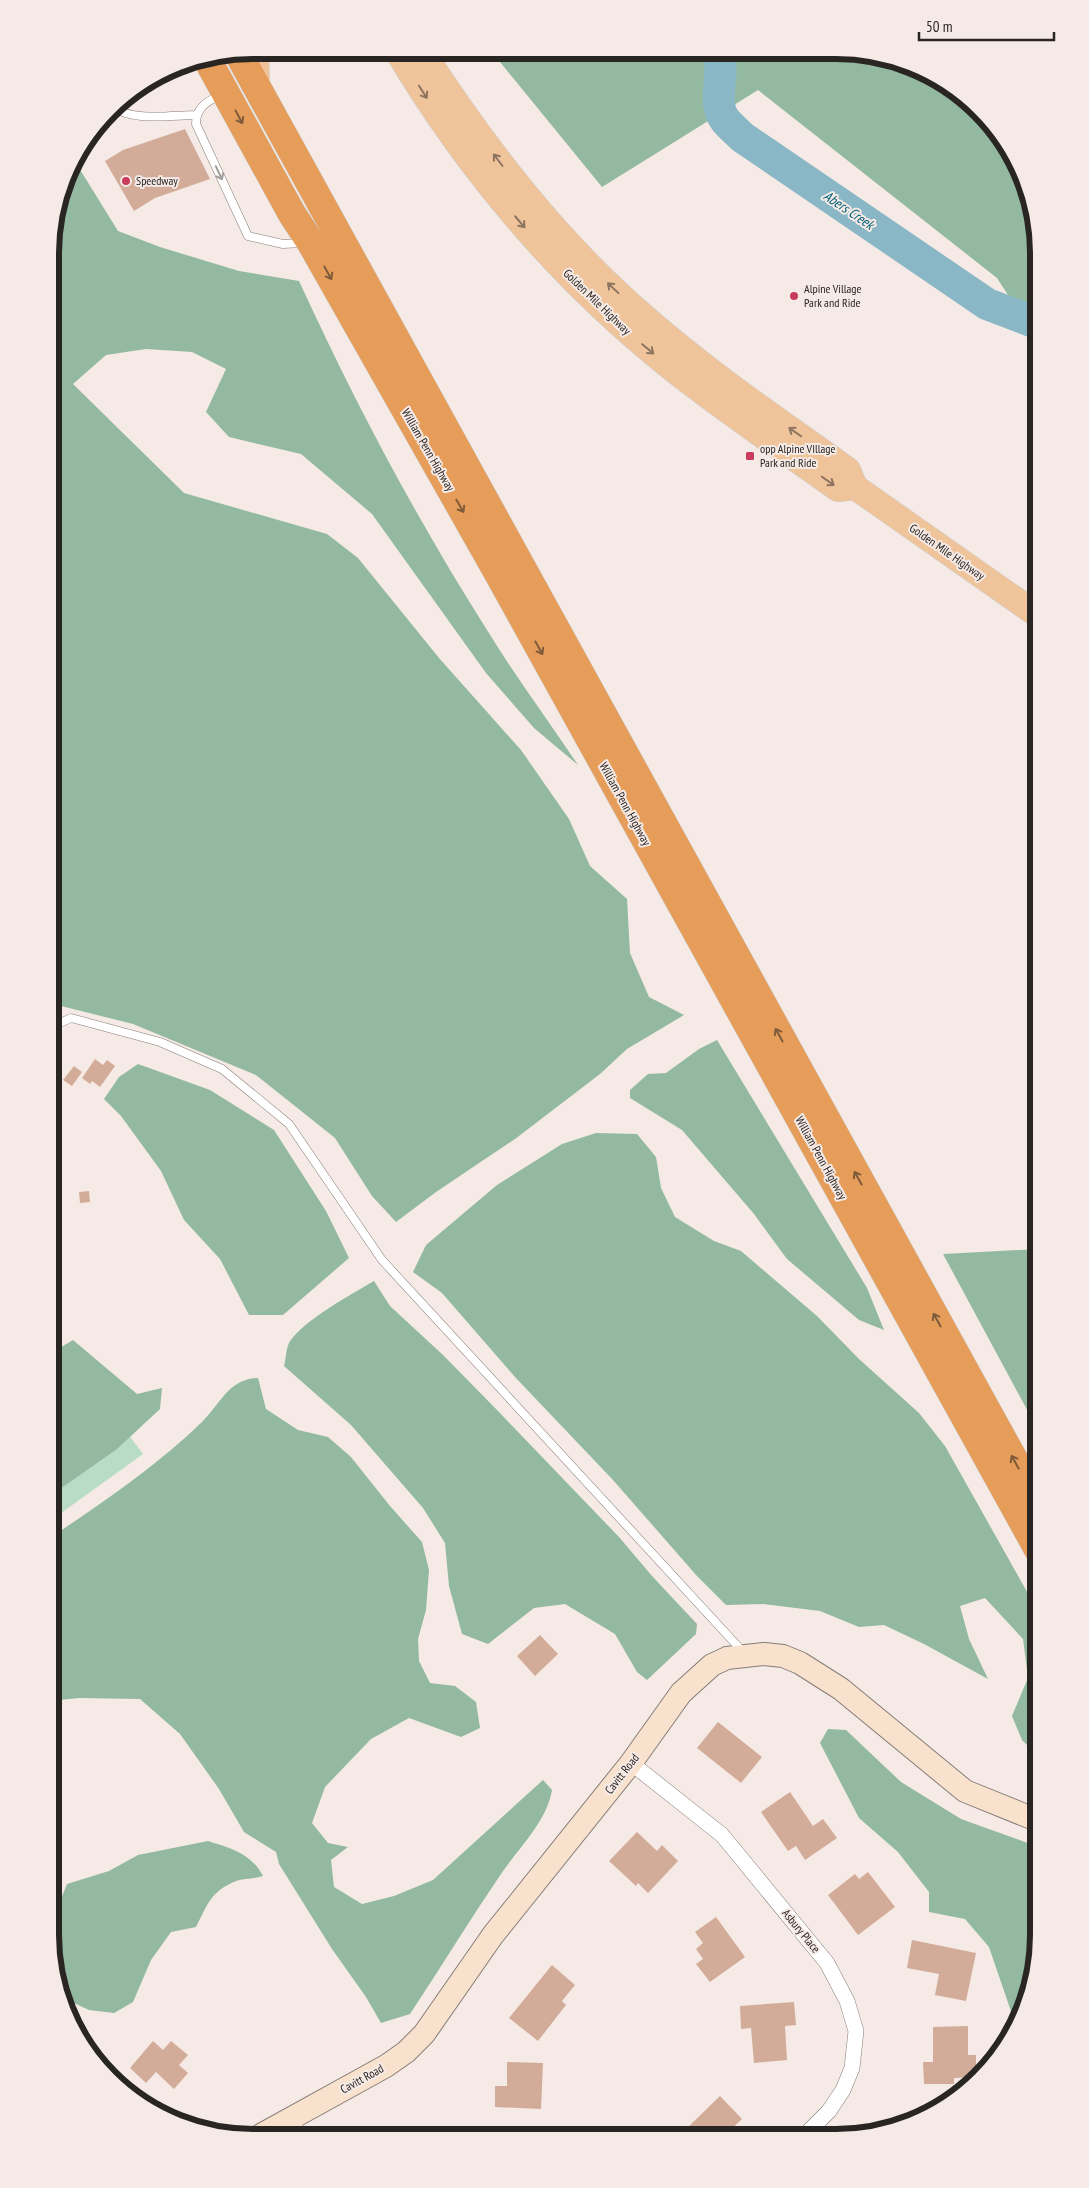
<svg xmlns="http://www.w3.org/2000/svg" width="1089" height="2188" font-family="'PT Sans Narrow',sans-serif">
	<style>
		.green { fill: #b9dcc6 }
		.forest { fill: #93b9a1 }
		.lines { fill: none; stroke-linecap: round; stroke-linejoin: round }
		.river { stroke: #89b7c6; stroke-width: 32 }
		.building { fill: #d3ac99 }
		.lane-casing { stroke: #867c78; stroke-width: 9 }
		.street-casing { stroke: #867c78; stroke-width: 16 }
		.secondary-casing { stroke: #867c78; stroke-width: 24 }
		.primary-casing { stroke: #cccbca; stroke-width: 26 }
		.highway-casing { stroke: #cccbca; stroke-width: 29 }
		.lane { stroke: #fff; stroke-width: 8 }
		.street { stroke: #fff; stroke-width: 15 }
		.secondary { stroke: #f8e2cd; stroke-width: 22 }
		.primary { stroke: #f0c49b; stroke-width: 25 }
		.highway { stroke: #e69d59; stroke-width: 28 }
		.oneway { stroke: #8c745f }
		.oneway2 { stroke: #7e5b3b }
		.oneway3 { stroke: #9f9d9c }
		.poi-dot { fill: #ca3b5e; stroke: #f5eae5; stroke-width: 2 }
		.labels { text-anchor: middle; stroke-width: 4; stroke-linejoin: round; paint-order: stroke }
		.poi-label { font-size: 12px; fill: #292523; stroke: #f5eae5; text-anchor: start }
		.street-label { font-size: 12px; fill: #292523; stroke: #f5eae5 }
		.water-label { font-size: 14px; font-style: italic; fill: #036178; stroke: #f5eae5 }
		.rim { fill: none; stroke: #292523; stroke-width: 6 }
	</style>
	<rect width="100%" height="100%" fill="#f5eae5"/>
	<!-- green -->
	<path class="green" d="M 51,1332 L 143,1454 L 50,1521 Z"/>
	<!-- forest -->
	<path class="forest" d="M 491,51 L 875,54 L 925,71 L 970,100 L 1005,140 L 1028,188 L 1039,253 L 1039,343 L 997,278 L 758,90 L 602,187 Z
		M 83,147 L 79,168 L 118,231 L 160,247 L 239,271 L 299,281 C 354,401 416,518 487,630 C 515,676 548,720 578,765 L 534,728 L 486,673 L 372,514 L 301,454 L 229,437 L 206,412 L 226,369 L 192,352 L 146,349 L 106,355 L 73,384 L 184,493 L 327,534 L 358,558 L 439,658 L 521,750 L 569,819 L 590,866 L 627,899 L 630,953 L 649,997 L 684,1015 L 627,1049 L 600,1074 L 515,1139 L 436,1192 L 396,1222 L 372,1196 L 335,1138 L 256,1075 L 133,1024 L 61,1006 L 51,1011 L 52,227 L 71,163 Z
		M 717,1040 L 867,1288 L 884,1330 L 859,1320 L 787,1259 L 754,1214 L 682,1130 L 630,1098 L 630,1090 L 648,1074 L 666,1073 L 699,1049 Z
		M 138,1064 L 210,1090 L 274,1130 L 326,1211 L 349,1258 L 283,1315 L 249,1315 L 220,1259 L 184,1220 L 161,1171 L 121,1116 L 104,1099 L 119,1077 Z
		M 596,1133 L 637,1134 L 656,1157 L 661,1188 L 675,1217 L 714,1241 L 741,1251 L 817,1316 L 859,1359 L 919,1413 L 945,1446 L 1039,1613 L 1039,1757 L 1022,1740 L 1012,1716 L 1028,1678 L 1023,1639 L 985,1598 L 960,1606 L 969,1639 L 988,1679 L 924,1644 L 884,1625 L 859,1627 L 820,1611 L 763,1604 L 726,1605 L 697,1576 L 613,1480 L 515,1377 L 442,1293 L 413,1272 L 426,1245 L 497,1185 L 562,1144 Z
		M 1039,1249 L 1039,1432 L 943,1254 Z
		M 374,1281 L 390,1306 L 443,1355 L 497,1410 L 619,1537 L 652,1576 L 697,1624 L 696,1634 L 647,1680 L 637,1672 L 615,1634 L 565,1604 L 534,1608 L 488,1644 L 462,1634 L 449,1586 L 445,1543 L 423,1508 L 351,1425 L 284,1366 C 286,1359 286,1349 289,1343 C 302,1321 352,1294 374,1281 Z
		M 73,1340 L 137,1394 L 162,1388 L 160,1409 L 117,1449 L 50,1496 L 51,1353 Z
		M 258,1378 L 266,1409 L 298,1430 L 328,1437 L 351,1457 L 390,1506 L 422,1542 L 429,1570 L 426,1610 L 418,1639 L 419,1661 L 430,1683 L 455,1686 L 476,1702 L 480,1728 L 461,1737 L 409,1718 L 371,1739 L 325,1787 L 312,1823 L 328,1843 L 348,1847 L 331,1860 L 334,1887 L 362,1904 L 394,1896 L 433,1880 L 543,1780 L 552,1790 C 547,1820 521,1846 503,1871 C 471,1918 441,1967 410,2014 L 381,2023 L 366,1997 L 332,1949 L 279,1864 L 276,1852 L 244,1832 L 219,1789 L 180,1734 L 140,1699 L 79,1698 L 50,1701 L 50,1538 C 103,1502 157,1466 203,1421 C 221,1403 229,1379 258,1378 Z
		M 828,1729 L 846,1730 L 901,1782 L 961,1819 L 1039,1847 C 1039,1904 1045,1976 1016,2026 L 989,1947 L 965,1919 L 929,1912 L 929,1892 L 898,1852 L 859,1818 L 820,1743 Z
		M 208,1841 C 230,1848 251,1853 263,1876 C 254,1879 244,1878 236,1881 C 210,1892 208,1904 196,1927 L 171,1932 L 151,1960 L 133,2002 L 114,2013 L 89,2010 L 63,1998 L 61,1999 L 50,1935 L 50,1920 L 54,1916 L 67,1884 L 109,1871 L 138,1855 Z"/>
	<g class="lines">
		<!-- river -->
		<path class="river" d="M 718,53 C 726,74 711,102 725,120 C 730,126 737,132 742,137 L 987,304 L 1039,324"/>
	</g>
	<!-- building -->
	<path class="building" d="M 185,129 L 210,179 L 155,198 L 134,211 L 105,161 L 123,150 Z
		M 95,1059 L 103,1065 L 107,1060 L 115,1066 L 100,1087 L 92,1081 L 90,1084 L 82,1078 Z
		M 74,1066 L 82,1072 L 72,1086 L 63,1080 Z
		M 89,1191 L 90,1202 L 80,1203 L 79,1192 Z
		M 51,1243 L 56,1270 L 51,1271 Z
		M 540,1635 L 558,1654 L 535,1676 L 517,1656 Z
		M 718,1722 L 762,1757 L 741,1783 L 697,1748 Z
		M 790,1792 L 813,1826 L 823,1819 L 837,1838 L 805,1860 L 796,1846 L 788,1851 L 761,1812 Z
		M 637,1832 L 657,1851 L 662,1845 L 678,1861 L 648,1893 L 638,1883 L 636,1886 L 609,1861 Z
		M 868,1872 L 895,1907 L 858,1935 L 828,1895 L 855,1874 L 859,1879 Z
		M 716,1917 L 745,1957 L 710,1982 L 696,1964 L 703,1959 L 696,1949 L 703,1943 L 695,1932 Z
		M 912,1940 L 976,1953 L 966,2001 L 935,1995 L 939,1974 L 907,1968 Z
		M 552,1965 L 575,1985 L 562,2001 L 566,2005 L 538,2041 L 509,2018 Z
		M 794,2002 L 796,2025 L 785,2026 L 787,2060 L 754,2063 L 751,2028 L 741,2029 L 740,2006 Z
		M 968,2026 L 968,2055 L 976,2055 L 976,2077 L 954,2078 L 954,2084 L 924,2084 L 923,2062 L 933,2062 L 933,2027 Z
		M 153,2041 L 163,2050 L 171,2041 L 188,2055 L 179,2065 L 188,2073 L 174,2089 L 156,2072 L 146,2083 L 130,2068 Z
		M 507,2062 L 543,2063 L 541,2109 L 495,2107 L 495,2086 L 507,2086 Z
		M 720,2096 L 742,2119 L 722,2138 L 690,2138 L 684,2131 Z"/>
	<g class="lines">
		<defs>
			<path id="lane" d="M 221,94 C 207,102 196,107 196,124 L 248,236 L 283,244 L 304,243
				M 114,107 C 132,122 173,115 196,115
				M 51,1027 L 71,1018 L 160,1042 L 222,1069 L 289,1124 L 382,1260 L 744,1653"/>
			<path id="street" d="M 631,1763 L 722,1835 L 827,1963 L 847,2001 L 856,2031 L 852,2068 L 843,2090 L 829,2111 L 802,2138
				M 288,2136 L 300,2114"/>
			<path id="secondary" d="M 259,2136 L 386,2066 L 406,2052 L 424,2034 L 493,1935 L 631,1763 L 681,1693 L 712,1665 L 727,1658 L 764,1654 L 783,1656 L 800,1663 L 841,1689 L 965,1791 L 1039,1821"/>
			<path id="primary" d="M 256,50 L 257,87
				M 397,51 C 468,171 561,280 670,367 C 724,410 782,449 838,489 L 855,487
				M 422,51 C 486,150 558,243 648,320 C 711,375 780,421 848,470 L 855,487 L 1039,616"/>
			<path id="highway" d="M 238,53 L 1039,1505
				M 207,59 L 292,214 L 311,243 L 498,573 L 1039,1551"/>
		</defs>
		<!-- lane casing -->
		<use href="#lane" class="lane-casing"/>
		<!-- street casing -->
		<use href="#street" class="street-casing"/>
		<!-- secondary casing -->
		<use href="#secondary" class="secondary-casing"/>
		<!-- primary casing -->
		<use href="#primary" class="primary-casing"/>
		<!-- highway casing -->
		<use href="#highway" class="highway-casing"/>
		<!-- lane -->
		<use href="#lane" class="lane"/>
		<!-- street -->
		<use href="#street" class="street"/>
		<!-- secondary -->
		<use href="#secondary" class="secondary"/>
		<!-- primary -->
		<use href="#primary" class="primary"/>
		<!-- highway -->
		<use href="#highway" class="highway"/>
	</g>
	<!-- one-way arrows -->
	<defs><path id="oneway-shaft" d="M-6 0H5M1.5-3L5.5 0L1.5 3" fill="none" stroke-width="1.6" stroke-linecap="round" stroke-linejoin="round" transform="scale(1.25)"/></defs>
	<g class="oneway">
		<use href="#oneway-shaft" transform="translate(423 92) rotate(57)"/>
		<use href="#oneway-shaft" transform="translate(498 160) rotate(-127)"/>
		<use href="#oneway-shaft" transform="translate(520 222) rotate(50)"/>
		<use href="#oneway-shaft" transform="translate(613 288) rotate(-137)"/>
		<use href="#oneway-shaft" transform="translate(648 349) rotate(40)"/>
		<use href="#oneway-shaft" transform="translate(795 432) rotate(-145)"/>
		<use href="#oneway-shaft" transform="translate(828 481) rotate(35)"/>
	</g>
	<g class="oneway2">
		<use href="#oneway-shaft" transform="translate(239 117) rotate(62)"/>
		<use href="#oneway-shaft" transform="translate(328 273) rotate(61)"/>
		<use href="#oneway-shaft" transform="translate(460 506) rotate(60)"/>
		<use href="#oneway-shaft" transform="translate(539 648) rotate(61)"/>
		<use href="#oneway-shaft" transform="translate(779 1035) rotate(-119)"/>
		<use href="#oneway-shaft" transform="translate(858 1178) rotate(-119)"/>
		<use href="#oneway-shaft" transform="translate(937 1320) rotate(-119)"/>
		<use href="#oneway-shaft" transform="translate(1015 1462) rotate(-119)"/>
	</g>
	<use class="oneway3" href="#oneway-shaft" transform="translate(219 173) rotate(65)"/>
	<!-- markers -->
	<g class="poi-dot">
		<circle cx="126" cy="181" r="5"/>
		<circle cx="794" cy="296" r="5"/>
		<rect x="745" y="451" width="10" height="10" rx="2.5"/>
	</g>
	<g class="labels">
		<!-- poi labels -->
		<g class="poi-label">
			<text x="136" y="185">Speedway</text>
			<text x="804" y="293">Alpine Village<tspan x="804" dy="14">Park and Ride</tspan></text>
			<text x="760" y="453">opp Alpine VIllage<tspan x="760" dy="14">Park and Ride</tspan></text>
		</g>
		<!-- street labels -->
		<g class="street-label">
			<text transform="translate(597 302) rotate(44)" y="4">Golden Mile Highway</text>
			<text transform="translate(428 450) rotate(60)" y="4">William Penn Highway</text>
			<text transform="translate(947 552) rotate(35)" y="4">Golden Mile Highway</text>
			<text transform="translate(625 804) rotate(61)" y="4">William Penn Highway</text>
			<text transform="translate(821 1158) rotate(61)" y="4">William Penn Highway</text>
			<text transform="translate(622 1774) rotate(-52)" y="4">Cavitt Road</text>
			<text transform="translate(801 1931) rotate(51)" y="4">Asbury Place</text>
			<text transform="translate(362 2079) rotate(-29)" y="4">Cavitt Road</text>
		</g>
		<!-- water labels -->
		<g class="water-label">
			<text transform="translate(849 210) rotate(34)" y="5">Abers Creek</text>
		</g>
	</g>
	<!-- crop -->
	<path d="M0 0H1089V2188H0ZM253 59H836A194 194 0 0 1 1030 253V1935A194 194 0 0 1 836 2129H253A194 194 0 0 1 59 1935V253A194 194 0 0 1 253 59Z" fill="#f5eae5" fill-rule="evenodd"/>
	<path class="rim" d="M253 59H836A194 194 0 0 1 1030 253V1935A194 194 0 0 1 836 2129H253A194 194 0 0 1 59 1935V253A194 194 0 0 1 253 59Z"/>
	<!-- scale -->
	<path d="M919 32v8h135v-8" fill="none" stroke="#292523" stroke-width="2.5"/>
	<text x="926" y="32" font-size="15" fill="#292523" stroke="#f5eae5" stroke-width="4" paint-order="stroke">50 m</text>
</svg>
